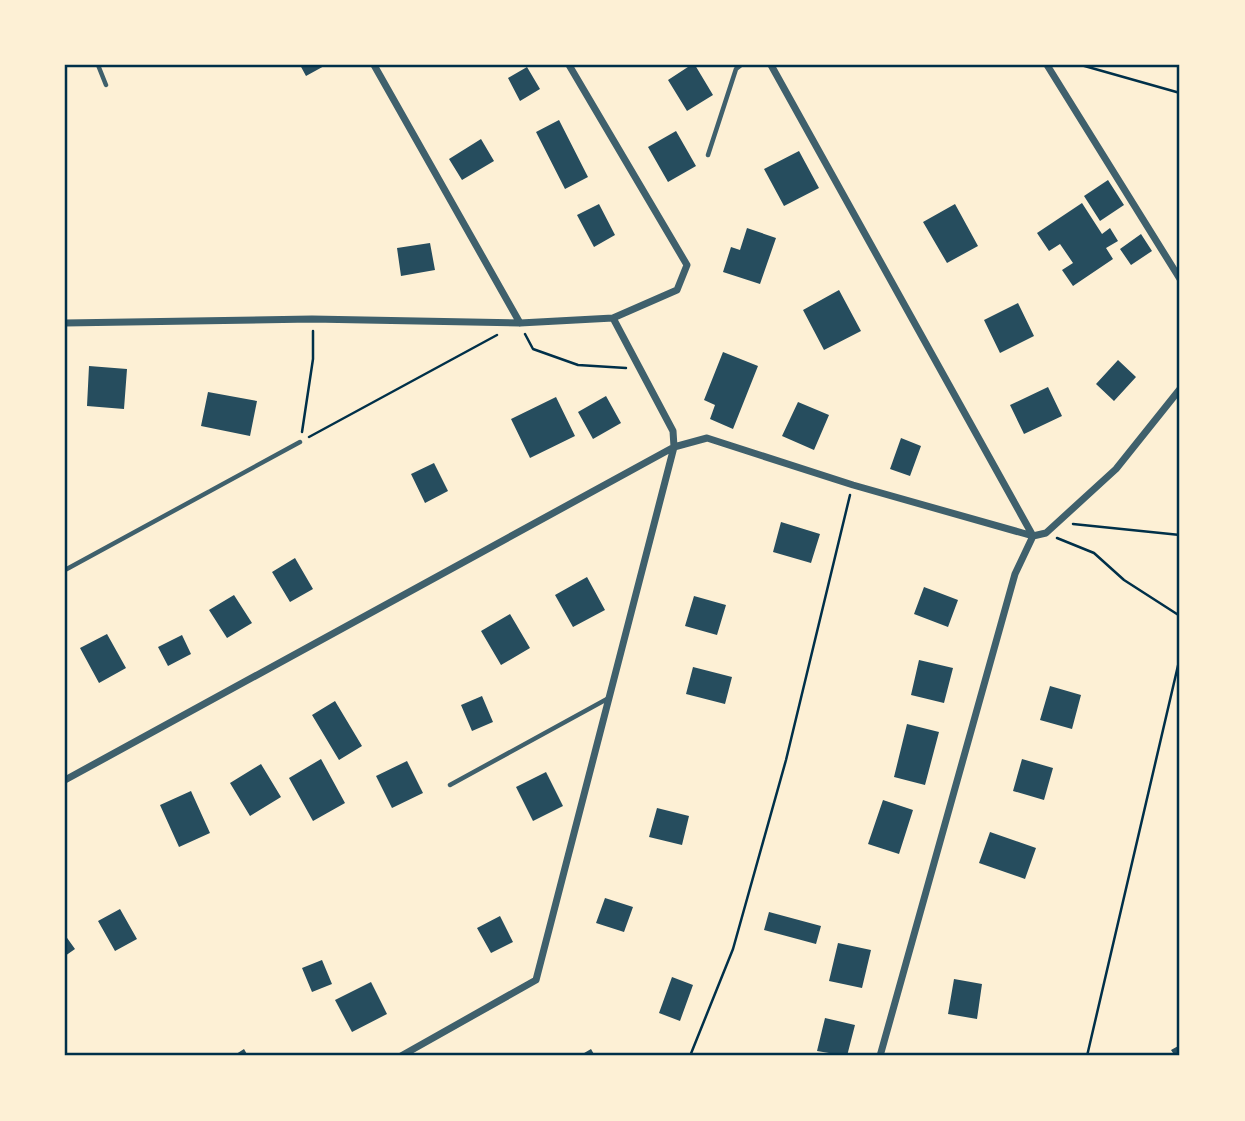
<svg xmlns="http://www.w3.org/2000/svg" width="1245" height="1121" font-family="Overpass,sans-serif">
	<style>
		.building { fill: #264d5e }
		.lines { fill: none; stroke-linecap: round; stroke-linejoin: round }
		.path { stroke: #003049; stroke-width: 2.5 }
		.service { stroke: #3f606c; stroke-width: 4.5 }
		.minor { stroke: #3f606c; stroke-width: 7 }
		.neatline { fill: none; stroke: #003049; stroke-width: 2.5 }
	</style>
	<rect width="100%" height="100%" fill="#fdf0d5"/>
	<!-- building -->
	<path class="building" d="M 300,65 L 326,65 L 306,76 Z
		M 691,65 L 695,65 L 713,95 L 687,111 L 668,80 Z
		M 527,67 L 540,89 L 520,101 L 508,78 Z
		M 559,120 L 588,177 L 565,189 L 536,132 Z
		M 676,131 L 696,166 L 668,182 L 648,147 Z
		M 481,139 L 494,161 L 462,180 L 449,159 Z
		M 799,151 L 819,188 L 784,206 L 764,169 Z
		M 1108,180 L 1124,205 L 1100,221 L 1084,196 Z
		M 1082,203 L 1102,234 L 1110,228 L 1118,241 L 1106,248 L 1113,259 L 1073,286 L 1062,270 L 1073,263 L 1060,244 L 1049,251 L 1037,233 Z
		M 599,204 L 615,235 L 594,247 L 577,215 Z
		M 955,204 L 978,246 L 947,263 L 923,222 Z
		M 747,228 L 776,238 L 760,284 L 723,272 L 731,247 L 740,250 Z
		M 1141,234 L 1152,251 L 1131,265 L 1120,249 Z
		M 430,243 L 435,270 L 401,276 L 397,248 Z
		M 839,290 L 861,331 L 824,350 L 803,310 Z
		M 1018,303 L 1034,336 L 1000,353 L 984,320 Z
		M 723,352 L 758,366 L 733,429 L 710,419 L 715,405 L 704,400 Z
		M 1118,360 L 1136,377 L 1114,401 L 1096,384 Z
		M 89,366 L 127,369 L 124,409 L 87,406 Z
		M 1048,387 L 1062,416 L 1024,434 L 1010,405 Z
		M 208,392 L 257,401 L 250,436 L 201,426 Z
		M 606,396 L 621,423 L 593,439 L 578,412 Z
		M 556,397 L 575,436 L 530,458 L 511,419 Z
		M 798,402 L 829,415 L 814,450 L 782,436 Z
		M 901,438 L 921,446 L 910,476 L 890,469 Z
		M 434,463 L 448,491 L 425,503 L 411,474 Z
		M 781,522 L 820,534 L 811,563 L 773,552 Z
		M 295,558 L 313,589 L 290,602 L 272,572 Z
		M 587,577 L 605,610 L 573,627 L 555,595 Z
		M 924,587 L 958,600 L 948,627 L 914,614 Z
		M 234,595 L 252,623 L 227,638 L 209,610 Z
		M 694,596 L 726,605 L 717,635 L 685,626 Z
		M 510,614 L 530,648 L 501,665 L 481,631 Z
		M 107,634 L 126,668 L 99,683 L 80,648 Z
		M 182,635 L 191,654 L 168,666 L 158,647 Z
		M 919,660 L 953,668 L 944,703 L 911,695 Z
		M 693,667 L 732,677 L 725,704 L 686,694 Z
		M 1050,686 L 1081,695 L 1072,729 L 1040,720 Z
		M 482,696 L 493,722 L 472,731 L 461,705 Z
		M 335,701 L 362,746 L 339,760 L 312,715 Z
		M 907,724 L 939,732 L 925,785 L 894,777 Z
		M 321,759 L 345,803 L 313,821 L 289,778 Z
		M 1022,759 L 1053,768 L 1044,800 L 1013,791 Z
		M 407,761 L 423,793 L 392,808 L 376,776 Z
		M 261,764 L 281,797 L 250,816 L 230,783 Z
		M 546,772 L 563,806 L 533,821 L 516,787 Z
		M 191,791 L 210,833 L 179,847 L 160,805 Z
		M 883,800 L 913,810 L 899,854 L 868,844 Z
		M 657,808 L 689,816 L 682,845 L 649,837 Z
		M 990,832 L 1036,848 L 1025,879 L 979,863 Z
		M 605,898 L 633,907 L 624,932 L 596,923 Z
		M 120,909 L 137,939 L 115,951 L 98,921 Z
		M 769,912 L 821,926 L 816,944 L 764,930 Z
		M 500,916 L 513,942 L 491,953 L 477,928 Z
		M 65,935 L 75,949 L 65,956 Z
		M 838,943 L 871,950 L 862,988 L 829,981 Z
		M 322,960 L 332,984 L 312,992 L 302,968 Z
		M 672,977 L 693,985 L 680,1021 L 659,1013 Z
		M 954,979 L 982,984 L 977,1019 L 948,1014 Z
		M 371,982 L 387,1014 L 352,1032 L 335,1000 Z
		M 825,1018 L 855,1025 L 847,1056 L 817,1051 Z
		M 1180,1045 L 1180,1056 L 1175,1056 L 1171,1050 Z
		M 244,1049 L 248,1056 L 233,1056 Z
		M 591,1049 L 595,1056 L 579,1056 Z"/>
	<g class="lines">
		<!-- path -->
		<path class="path" d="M 1081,65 L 1180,93
			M 525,334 L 533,349 L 578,365 L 626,368
			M 302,432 L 313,359 L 313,331
			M 309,437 L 497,335
			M 1073,524 L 1180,535
			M 1057,538 L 1094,553 L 1124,580 L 1180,616
			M 690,1056 L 733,949 L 786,760 L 850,495
			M 1087,1056 L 1180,657"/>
		<!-- service -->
		<path class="service" d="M 98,65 L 106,85
			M 708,155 L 736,69 L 741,65
			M 65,570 L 300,442
			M 450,785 L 607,699"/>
		<!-- minor -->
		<path class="minor" d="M 374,65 L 520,323
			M 771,65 L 1033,536
			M 1047,65 L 1180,279
			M 65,323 L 312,319 L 520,323 L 613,318 L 677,290 L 687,265 L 569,65
			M 65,780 L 674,447 L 707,438 L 853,485 L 1033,536 L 1046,533 L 1116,469 L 1180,389
			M 401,1056 L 536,980 L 674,447 L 673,431 L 613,318
			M 880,1056 L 1015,574 L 1033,536"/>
	</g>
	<!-- border -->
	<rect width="1245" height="1121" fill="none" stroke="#fdf0d5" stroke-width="133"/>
	<rect x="66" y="66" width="1112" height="988" class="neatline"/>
</svg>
